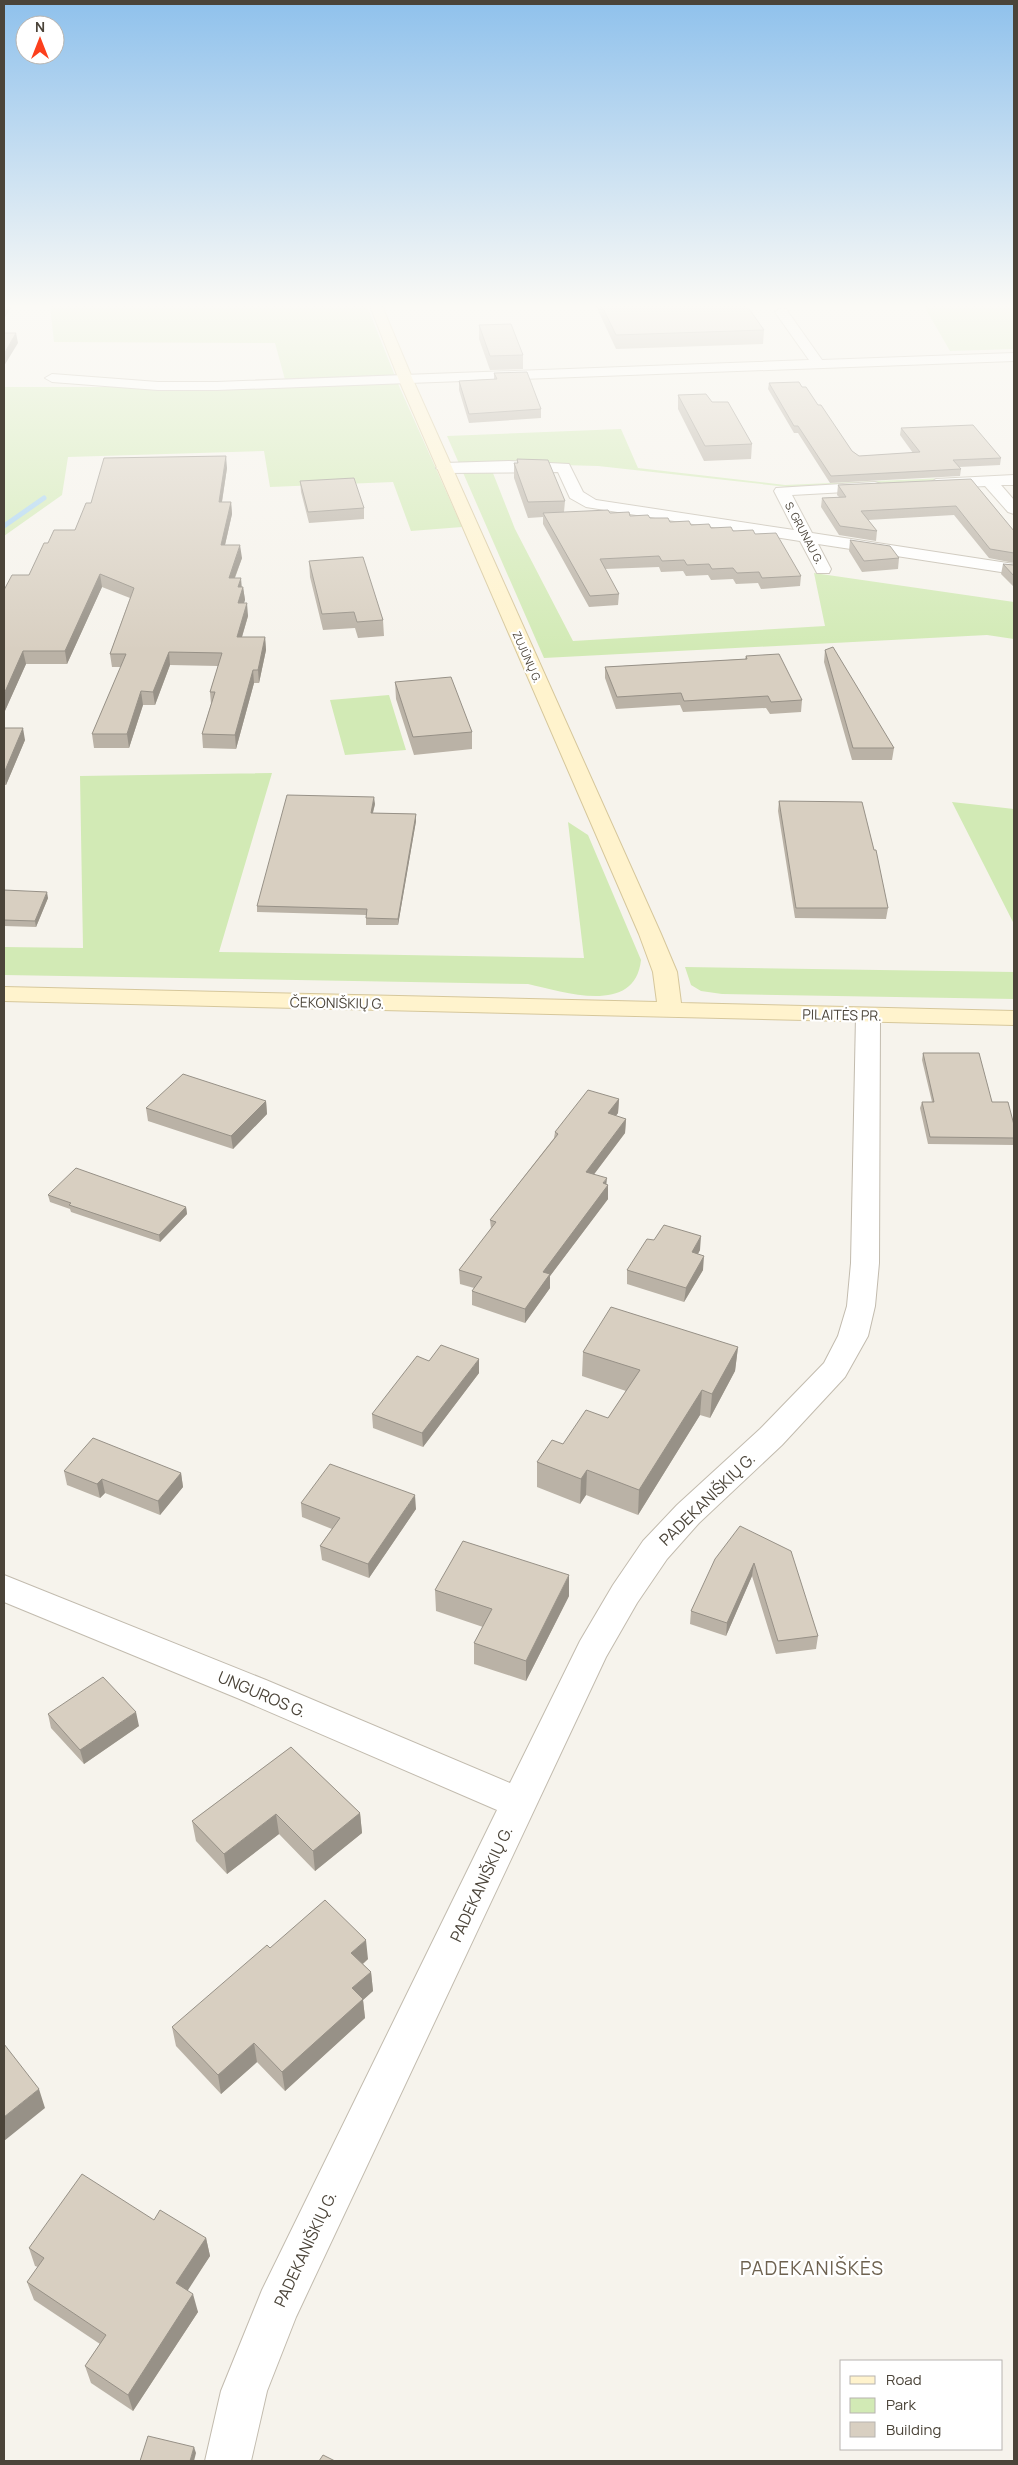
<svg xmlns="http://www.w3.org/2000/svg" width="1018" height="2465" font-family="Manrope,sans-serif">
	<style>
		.green { fill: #d2eab5 }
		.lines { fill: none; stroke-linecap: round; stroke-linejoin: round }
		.stream { stroke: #a9d4f2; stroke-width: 5 }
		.minor-casing { stroke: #c2bbae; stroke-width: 2 }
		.secondary-casing { stroke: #d6c79b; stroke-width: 2 }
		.minor { fill: #fff; fill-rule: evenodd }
		.secondary { fill: #fff3cd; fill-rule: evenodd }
		.wall { fill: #bab2a6 }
		.shaded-wall { fill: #979187 }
		.building { fill: #d8cfc1; stroke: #979187 }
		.labels { text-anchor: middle; stroke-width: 4.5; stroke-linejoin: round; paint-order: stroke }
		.far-street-label { font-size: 11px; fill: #4b4439; stroke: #fff }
		.street-label { font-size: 14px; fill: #4b4439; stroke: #fff }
		.near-street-label { font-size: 16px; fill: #4b4439; stroke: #fff }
		.near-quarter-label { font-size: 19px; letter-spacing: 1px; fill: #6e6250; stroke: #fff }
	</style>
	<rect width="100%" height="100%" fill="#f6f3ec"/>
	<!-- green -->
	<path class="green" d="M 50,306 L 367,306 L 399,386 L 462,527 L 411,531 L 393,482 L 270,487 L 264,451 L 68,457 L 62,495 L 4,536 L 4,387 L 287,387 L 275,343 L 54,342 Z
		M 924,306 L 1014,306 L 1014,349 L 950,351 Z
		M 621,429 L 638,468 L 785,485 L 1014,475 L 1014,477 L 788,487 L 598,466 L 489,463 L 515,529 L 573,641 L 825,626 L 814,573 L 1014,602 L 1014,639 L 987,635 L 544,658 L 447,436 Z
		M 389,695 L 406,750 L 345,755 L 330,700 Z
		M 272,773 L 219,952 L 584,958 L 568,822 L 588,835 L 641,960 C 635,1016 564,992 528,984 L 4,975 L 4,947 L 83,948 L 80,776 Z
		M 952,802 L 1014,809 L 1014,924 Z
		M 685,967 L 1014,972 L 1014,999 L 722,994 L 701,991 L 691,985 Z"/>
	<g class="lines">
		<!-- stream -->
		<path class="stream" d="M 4,526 L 44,498"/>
		<defs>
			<path id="minor" d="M 781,308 L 786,309 L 822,360 L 1014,353 L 1014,361 L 217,390 L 158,390 L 52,382 L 45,378 L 52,374 L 158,382 L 217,382 L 809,360 L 775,312 Z
				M 509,461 L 569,464 L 583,492 L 596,500 L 794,530 L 774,491 L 776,488 L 875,482 L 881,484 L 883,487 L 881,490 L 792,495 L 812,533 L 1014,564 L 1014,574 L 818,544 L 831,569 L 829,573 L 817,573 L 800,541 L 586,507 L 570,498 L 558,472 L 444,473 L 436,468 L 444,463 Z
				M 1014,475 L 1014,485 L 1001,485 L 1014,500 L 1014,514 L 1008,512 L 985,486 L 936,489 L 928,484 L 936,479 Z
				M 868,1009 L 877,1011 L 880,1016 L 879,1263 L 875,1306 L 868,1336 L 845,1377 L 782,1445 L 699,1523 L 667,1559 L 637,1603 L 606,1657 L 296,2317 L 267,2391 L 251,2461 L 205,2461 L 221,2391 L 262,2290 L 497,1810 L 242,1700 L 4,1602 L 4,1575 L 266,1680 L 510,1783 L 580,1641 L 613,1585 L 643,1541 L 677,1505 L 760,1429 L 824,1363 L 838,1336 L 847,1306 L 851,1263 L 856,1016 L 859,1011 Z"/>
			<path id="secondary" d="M 370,306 L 382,306 L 413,380 L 661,934 L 677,972 L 681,1003 L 1014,1011 L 1014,1025 L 4,1001 L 4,987 L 657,1002 L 653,972 L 639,934 L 399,380 Z"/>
		</defs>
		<!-- minor casing -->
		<use href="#minor" class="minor-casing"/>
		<!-- secondary casing -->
		<use href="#secondary" class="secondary-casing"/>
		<!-- minor -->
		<use href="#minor" class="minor"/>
		<!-- secondary -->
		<use href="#secondary" class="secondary"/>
	</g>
	<!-- wall -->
	<path class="wall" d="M 596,306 L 747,306 L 764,330 L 763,344 L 616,349 Z
		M 479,325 L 523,355 L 523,369 L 490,370 L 479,339 Z
		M 494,373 L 541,409 L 541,418 L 469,423 L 459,390 L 459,381 L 494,379 Z
		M 769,383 L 802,387 L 818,405 L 852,451 L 859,456 L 913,453 L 900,435 L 901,428 L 1001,458 L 1000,465 L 959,467 L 961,469 L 960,476 L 830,483 L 798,433 L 794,433 L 768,389 Z
		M 678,395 L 712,402 L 752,444 L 751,459 L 704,461 L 678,409 Z
		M 517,459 L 565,501 L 564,512 L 610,513 L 755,534 L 801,576 L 800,586 L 761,589 L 758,583 L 736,584 L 733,579 L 711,580 L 708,575 L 686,576 L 683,571 L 661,572 L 659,567 L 605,569 L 619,594 L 618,605 L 589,607 L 543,524 L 543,517 L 528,518 L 514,478 L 514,463 L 517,463 Z
		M 227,468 L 222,502 L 231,502 L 232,514 L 225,545 L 242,558 L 235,578 L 242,587 L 243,587 L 245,600 L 244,603 L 248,616 L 242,637 L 265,637 L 266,650 L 259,683 L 254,683 L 236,749 L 203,748 L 202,734 L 211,704 L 210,692 L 218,666 L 170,665 L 155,705 L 143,705 L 129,748 L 94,748 L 92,734 L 121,667 L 112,667 L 110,654 L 130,598 L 102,587 L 67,664 L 26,664 L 4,713 L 4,590 L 29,575 L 48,543 L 75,530 L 91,503 Z
		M 971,479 L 1014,531 L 1014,563 L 989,558 L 954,515 L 868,520 L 877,531 L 876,541 L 839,535 L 821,507 L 822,498 L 839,497 L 837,495 L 838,485 Z
		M 300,481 L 364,508 L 364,519 L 309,523 L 301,492 Z
		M 850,540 L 899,558 L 898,569 L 862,572 L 849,551 Z
		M 309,561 L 383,620 L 384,636 L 358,638 L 355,628 L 323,630 L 310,577 Z
		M 1003,564 L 1014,565 L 1014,587 L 1001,574 Z
		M 825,650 L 894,748 L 892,760 L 852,760 L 824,662 Z
		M 746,656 L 802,700 L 801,712 L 770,714 L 766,708 L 683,712 L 680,705 L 616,709 L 605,678 L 605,667 L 745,659 Z
		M 395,682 L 472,732 L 472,749 L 414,755 L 396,699 Z
		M 4,728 L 25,740 L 6,785 L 4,785 Z
		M 779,801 L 888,908 L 886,919 L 795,918 L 778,811 Z
		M 375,804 L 373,813 L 416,814 L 416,821 L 398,925 L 366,925 L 366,915 L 257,912 L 257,906 Z
		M 4,890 L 48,898 L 36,927 L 4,926 Z
		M 923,1053 L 992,1102 L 1014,1125 L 1014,1145 L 928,1144 L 920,1108 L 922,1102 L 932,1102 L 922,1060 Z
		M 619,1099 L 618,1113 L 616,1116 L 626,1119 L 625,1133 L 594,1174 L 606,1184 L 608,1185 L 608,1199 L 550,1276 L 550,1288 L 525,1323 L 472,1305 L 472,1291 L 474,1288 L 460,1284 L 459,1270 L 491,1229 L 490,1220 L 554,1138 L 555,1132 Z
		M 266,1101 L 267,1114 L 233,1149 L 148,1121 L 146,1108 Z
		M 48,1195 L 186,1207 L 187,1214 L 160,1242 L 71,1212 L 70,1209 L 50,1202 Z
		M 654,1240 L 700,1250 L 698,1254 L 703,1270 L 684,1302 L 627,1284 L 627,1270 Z
		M 1014,1245 L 1014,1258 L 1013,1252 Z
		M 738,1347 L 735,1371 L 710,1418 L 700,1415 L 638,1515 L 586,1495 L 580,1504 L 537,1487 L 537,1462 L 563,1444 L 608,1418 L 626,1391 L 582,1376 L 583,1352 Z
		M 429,1361 L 479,1373 L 423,1447 L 373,1428 L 372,1414 Z
		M 64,1471 L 181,1473 L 183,1487 L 160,1515 L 105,1493 L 100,1498 L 67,1485 Z
		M 301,1503 L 416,1509 L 369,1578 L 322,1560 L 320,1546 L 332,1529 L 302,1517 Z
		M 740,1526 L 818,1636 L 816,1649 L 776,1654 L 752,1576 L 726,1636 L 690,1624 L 691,1611 Z
		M 435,1590 L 569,1596 L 526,1681 L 474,1664 L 474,1643 L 483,1627 L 436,1611 Z
		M 48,1714 L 139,1726 L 84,1764 L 51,1728 Z
		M 291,1747 L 360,1813 L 362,1833 L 315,1871 L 279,1834 L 227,1874 L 196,1841 L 192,1821 Z
		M 270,1948 L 368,1959 L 363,1964 L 371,1972 L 373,1991 L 363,2000 L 365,2018 L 285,2091 L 257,2062 L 221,2094 L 176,2046 L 172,2027 Z
		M 154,2220 L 206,2238 L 210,2256 L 187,2290 L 198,2312 L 133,2411 L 91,2383 L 85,2366 L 100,2344 L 34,2300 L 27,2282 L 38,2267 L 35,2266 L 29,2248 Z"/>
	<!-- shaded-wall -->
	<path class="shaded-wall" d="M 6,306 L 12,306 L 4,319 L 4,309 Z
		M 16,333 L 18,343 L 4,366 L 4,354 Z
		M 226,456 L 227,468 L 220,514 L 219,502 Z
		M 231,502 L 232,514 L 222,558 L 221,545 Z
		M 240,545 L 242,558 L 230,590 L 229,578 Z
		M 100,574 L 102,587 L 67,664 L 65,651 Z
		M 241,578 L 242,590 L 243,587 L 245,600 L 239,616 L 238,603 L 238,587 Z
		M 247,603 L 248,616 L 238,650 L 237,637 Z
		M 265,637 L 266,650 L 259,683 L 258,670 Z
		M 23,651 L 26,664 L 4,713 L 4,694 Z
		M 169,652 L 170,665 L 155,705 L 153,692 Z
		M 253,670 L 254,683 L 236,749 L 235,735 Z
		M 141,691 L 143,705 L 129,748 L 127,734 Z
		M 23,728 L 25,740 L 6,785 L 4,773 Z
		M 374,797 L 375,804 L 371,819 L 371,813 Z
		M 416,814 L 416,821 L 398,925 L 398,919 Z
		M 47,892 L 48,898 L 36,927 L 35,921 Z
		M 619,1099 L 618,1113 L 607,1127 L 608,1113 Z
		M 266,1101 L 267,1114 L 233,1149 L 231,1136 Z
		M 626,1119 L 625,1133 L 586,1185 L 586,1172 Z
		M 607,1178 L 606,1188 L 608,1185 L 608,1199 L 550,1276 L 550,1288 L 525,1323 L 525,1309 L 543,1272 Z
		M 186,1207 L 187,1214 L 160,1242 L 159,1235 Z
		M 701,1236 L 700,1250 L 691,1266 L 692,1252 Z
		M 704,1256 L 703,1270 L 684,1302 L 686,1288 Z
		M 738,1347 L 735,1371 L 710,1418 L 712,1394 Z
		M 479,1359 L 479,1373 L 423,1447 L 422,1433 Z
		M 702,1390 L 700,1415 L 638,1515 L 639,1490 Z
		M 587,1470 L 586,1495 L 580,1504 L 581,1479 Z
		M 181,1473 L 183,1487 L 160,1515 L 158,1501 Z
		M 102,1479 L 105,1493 L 100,1498 L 97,1484 Z
		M 415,1495 L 416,1509 L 369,1578 L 368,1564 Z
		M 754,1563 L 752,1576 L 726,1636 L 727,1623 Z
		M 569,1575 L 569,1596 L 526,1681 L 526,1661 Z
		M 136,1712 L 139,1726 L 84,1764 L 80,1750 Z
		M 360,1813 L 362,1833 L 315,1871 L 313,1851 Z
		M 276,1814 L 279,1834 L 227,1874 L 224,1854 Z
		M 366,1940 L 368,1959 L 353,1972 L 351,1953 Z
		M 371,1972 L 373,1991 L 363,2000 L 365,2018 L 285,2091 L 282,2072 L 352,1988 Z
		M 254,2043 L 257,2062 L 221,2094 L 218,2075 Z
		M 39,2089 L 45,2108 L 4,2141 L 4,2117 Z
		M 206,2238 L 210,2256 L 181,2301 L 176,2283 Z
		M 193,2294 L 198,2312 L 133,2411 L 128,2395 Z
		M 194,2447 L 196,2453 L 194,2461 L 190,2461 Z"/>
	<!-- building -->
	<path class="building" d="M 602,306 L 747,306 L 764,330 L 616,335 Z
		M 511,324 L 523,355 L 490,356 L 479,325 Z
		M 4,333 L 16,333 L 4,354 Z
		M 527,372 L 541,409 L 469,414 L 459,381 L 497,379 L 494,373 Z
		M 799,382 L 802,387 L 806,387 L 818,405 L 821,405 L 852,451 L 859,456 L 920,452 L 901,428 L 973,425 L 1001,458 L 953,460 L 961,469 L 831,476 L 798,426 L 794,426 L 769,383 Z
		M 706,394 L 712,402 L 728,402 L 752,444 L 705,446 L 678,395 Z
		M 226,456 L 219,502 L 231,502 L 221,545 L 240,545 L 229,578 L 241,578 L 238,587 L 243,587 L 238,603 L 247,603 L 237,637 L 265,637 L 258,670 L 253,670 L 235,735 L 202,734 L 215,692 L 210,692 L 222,653 L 169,652 L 153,692 L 141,691 L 127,734 L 92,734 L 126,654 L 110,654 L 134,588 L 100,574 L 65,651 L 23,651 L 4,694 L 4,590 L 12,575 L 29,575 L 44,543 L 48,543 L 54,530 L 75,530 L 86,503 L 91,503 L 104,458 Z
		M 517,459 L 548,460 L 565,501 L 528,502 L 514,463 L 518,463 Z
		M 354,478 L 364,508 L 308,512 L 300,481 Z
		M 971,479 L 1014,531 L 1014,553 L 990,549 L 956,506 L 861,511 L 877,531 L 840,526 L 822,498 L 846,497 L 838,485 Z
		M 608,510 L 610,513 L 629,512 L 630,516 L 648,515 L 650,518 L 668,518 L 670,522 L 689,521 L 691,525 L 709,524 L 711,528 L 731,527 L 733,531 L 753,530 L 755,534 L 776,533 L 801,576 L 762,578 L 759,572 L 737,573 L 733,568 L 712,569 L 709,564 L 687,565 L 684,560 L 662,561 L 659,556 L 600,559 L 619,594 L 590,596 L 543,513 Z
		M 850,540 L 890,546 L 899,558 L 864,561 Z
		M 363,557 L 383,620 L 357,622 L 354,612 L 322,614 L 309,561 Z
		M 1003,564 L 1014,565 L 1014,576 Z
		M 833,647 L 894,748 L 853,748 L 825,650 Z
		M 779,654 L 802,700 L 771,702 L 768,696 L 684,701 L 681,693 L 617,697 L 605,667 L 747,659 L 746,656 Z
		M 451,677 L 472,732 L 413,737 L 395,682 Z
		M 4,728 L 23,728 L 4,773 Z
		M 287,795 L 374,797 L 371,813 L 416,814 L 398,919 L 366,918 L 367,909 L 257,906 Z
		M 779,801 L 862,802 L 874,850 L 876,850 L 888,908 L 796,908 Z
		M 4,890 L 47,892 L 35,921 L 4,920 Z
		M 923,1053 L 979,1053 L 992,1102 L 1008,1102 L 1014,1125 L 1014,1138 L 930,1137 L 922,1102 L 934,1102 Z
		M 183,1074 L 266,1101 L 231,1136 L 146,1108 Z
		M 588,1090 L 619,1099 L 608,1113 L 626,1119 L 586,1172 L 607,1178 L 603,1183 L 608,1185 L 543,1272 L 550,1274 L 525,1309 L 472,1291 L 482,1277 L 459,1270 L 496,1222 L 490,1220 L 558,1134 L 555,1132 Z
		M 76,1168 L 186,1207 L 159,1235 L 69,1205 L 71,1203 L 48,1195 Z
		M 664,1225 L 701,1236 L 692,1252 L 704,1256 L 686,1288 L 627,1270 L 647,1239 L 654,1240 Z
		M 611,1307 L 738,1347 L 712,1394 L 702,1390 L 639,1490 L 587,1470 L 581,1479 L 537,1462 L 552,1440 L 563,1444 L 586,1410 L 608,1418 L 640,1370 L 583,1352 Z
		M 441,1345 L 479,1359 L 422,1433 L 372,1414 L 417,1356 L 429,1361 Z
		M 93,1438 L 181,1473 L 158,1501 L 102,1479 L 97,1484 L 64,1471 Z
		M 330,1464 L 415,1495 L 368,1564 L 320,1546 L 340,1518 L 301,1503 Z
		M 740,1526 L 791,1551 L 818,1636 L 778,1641 L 754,1563 L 727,1623 L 691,1611 L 715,1559 Z
		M 463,1541 L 569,1575 L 526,1661 L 474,1643 L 492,1609 L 435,1590 Z
		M 103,1677 L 136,1712 L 80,1750 L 48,1714 Z
		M 291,1747 L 360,1813 L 313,1851 L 276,1814 L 224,1854 L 192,1821 Z
		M 325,1900 L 366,1940 L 351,1953 L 371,1972 L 352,1988 L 363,1999 L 282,2072 L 254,2043 L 218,2075 L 172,2027 L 267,1945 L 270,1948 Z
		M 4,2044 L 39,2089 L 4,2117 Z
		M 82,2174 L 154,2220 L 160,2210 L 206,2238 L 176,2283 L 193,2294 L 128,2395 L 85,2366 L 106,2335 L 27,2282 L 44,2258 L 29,2248 Z
		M 148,2436 L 194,2447 L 190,2461 L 140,2461 Z
		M 323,2455 L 335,2461 L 319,2461 Z"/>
	<!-- sky -->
	<linearGradient id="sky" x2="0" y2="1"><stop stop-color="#8fc1ec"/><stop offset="0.47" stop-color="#fbfaf6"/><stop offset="1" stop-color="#fbfaf6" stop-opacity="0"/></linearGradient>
	<rect width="1018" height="651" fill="url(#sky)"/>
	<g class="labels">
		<!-- far-street labels -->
		<g class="far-street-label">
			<text transform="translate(804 533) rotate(62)" y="4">S. GRUNAU G.</text>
			<text transform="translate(527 657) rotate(66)" y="4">ZUJŪNŲ G.</text>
		</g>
		<!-- street labels -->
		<g class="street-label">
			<text transform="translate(337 1003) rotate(1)" y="5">ČEKONIŠKIŲ G.</text>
			<text transform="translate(842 1015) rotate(1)" y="5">PILAITĖS PR.</text>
		</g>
		<!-- near-street labels -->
		<g class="near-street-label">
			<text transform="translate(707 1499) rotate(-44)" y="6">PADEKANIŠKIŲ G.</text>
			<text transform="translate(262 1694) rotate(23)" y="6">UNGUROS G.</text>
			<text transform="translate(481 1884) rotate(-65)" y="6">PADEKANIŠKIŲ G.</text>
			<text transform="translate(305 2249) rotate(-65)" y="6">PADEKANIŠKIŲ G.</text>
		</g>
		<!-- near-quarter labels -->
		<g class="near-quarter-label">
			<text x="812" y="2275">PADEKANIŠKĖS</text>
		</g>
	</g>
	<!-- border -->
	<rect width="1018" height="2465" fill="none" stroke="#4b4439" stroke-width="10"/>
	<!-- legend -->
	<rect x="840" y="2360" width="162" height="90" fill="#ffffff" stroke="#b7b4b0"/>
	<rect x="850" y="2376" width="25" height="8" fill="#fff3cd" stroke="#b7b4b0"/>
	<text x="886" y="2385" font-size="15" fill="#4b4439">Road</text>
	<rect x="850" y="2398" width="25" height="15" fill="#d2eab5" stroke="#b7b4b0"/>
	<text x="886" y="2410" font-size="15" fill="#4b4439">Park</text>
	<rect x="850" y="2422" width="25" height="15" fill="#d8cfc1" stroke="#b7b4b0"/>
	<text x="886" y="2435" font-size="15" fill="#4b4439">Building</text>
	<!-- north arrow -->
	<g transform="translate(40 40)"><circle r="24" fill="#ffffff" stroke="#b7b4b0"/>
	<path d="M0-4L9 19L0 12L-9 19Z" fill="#fc3f1d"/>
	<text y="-8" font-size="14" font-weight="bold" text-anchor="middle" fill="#4b4439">N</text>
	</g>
</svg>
